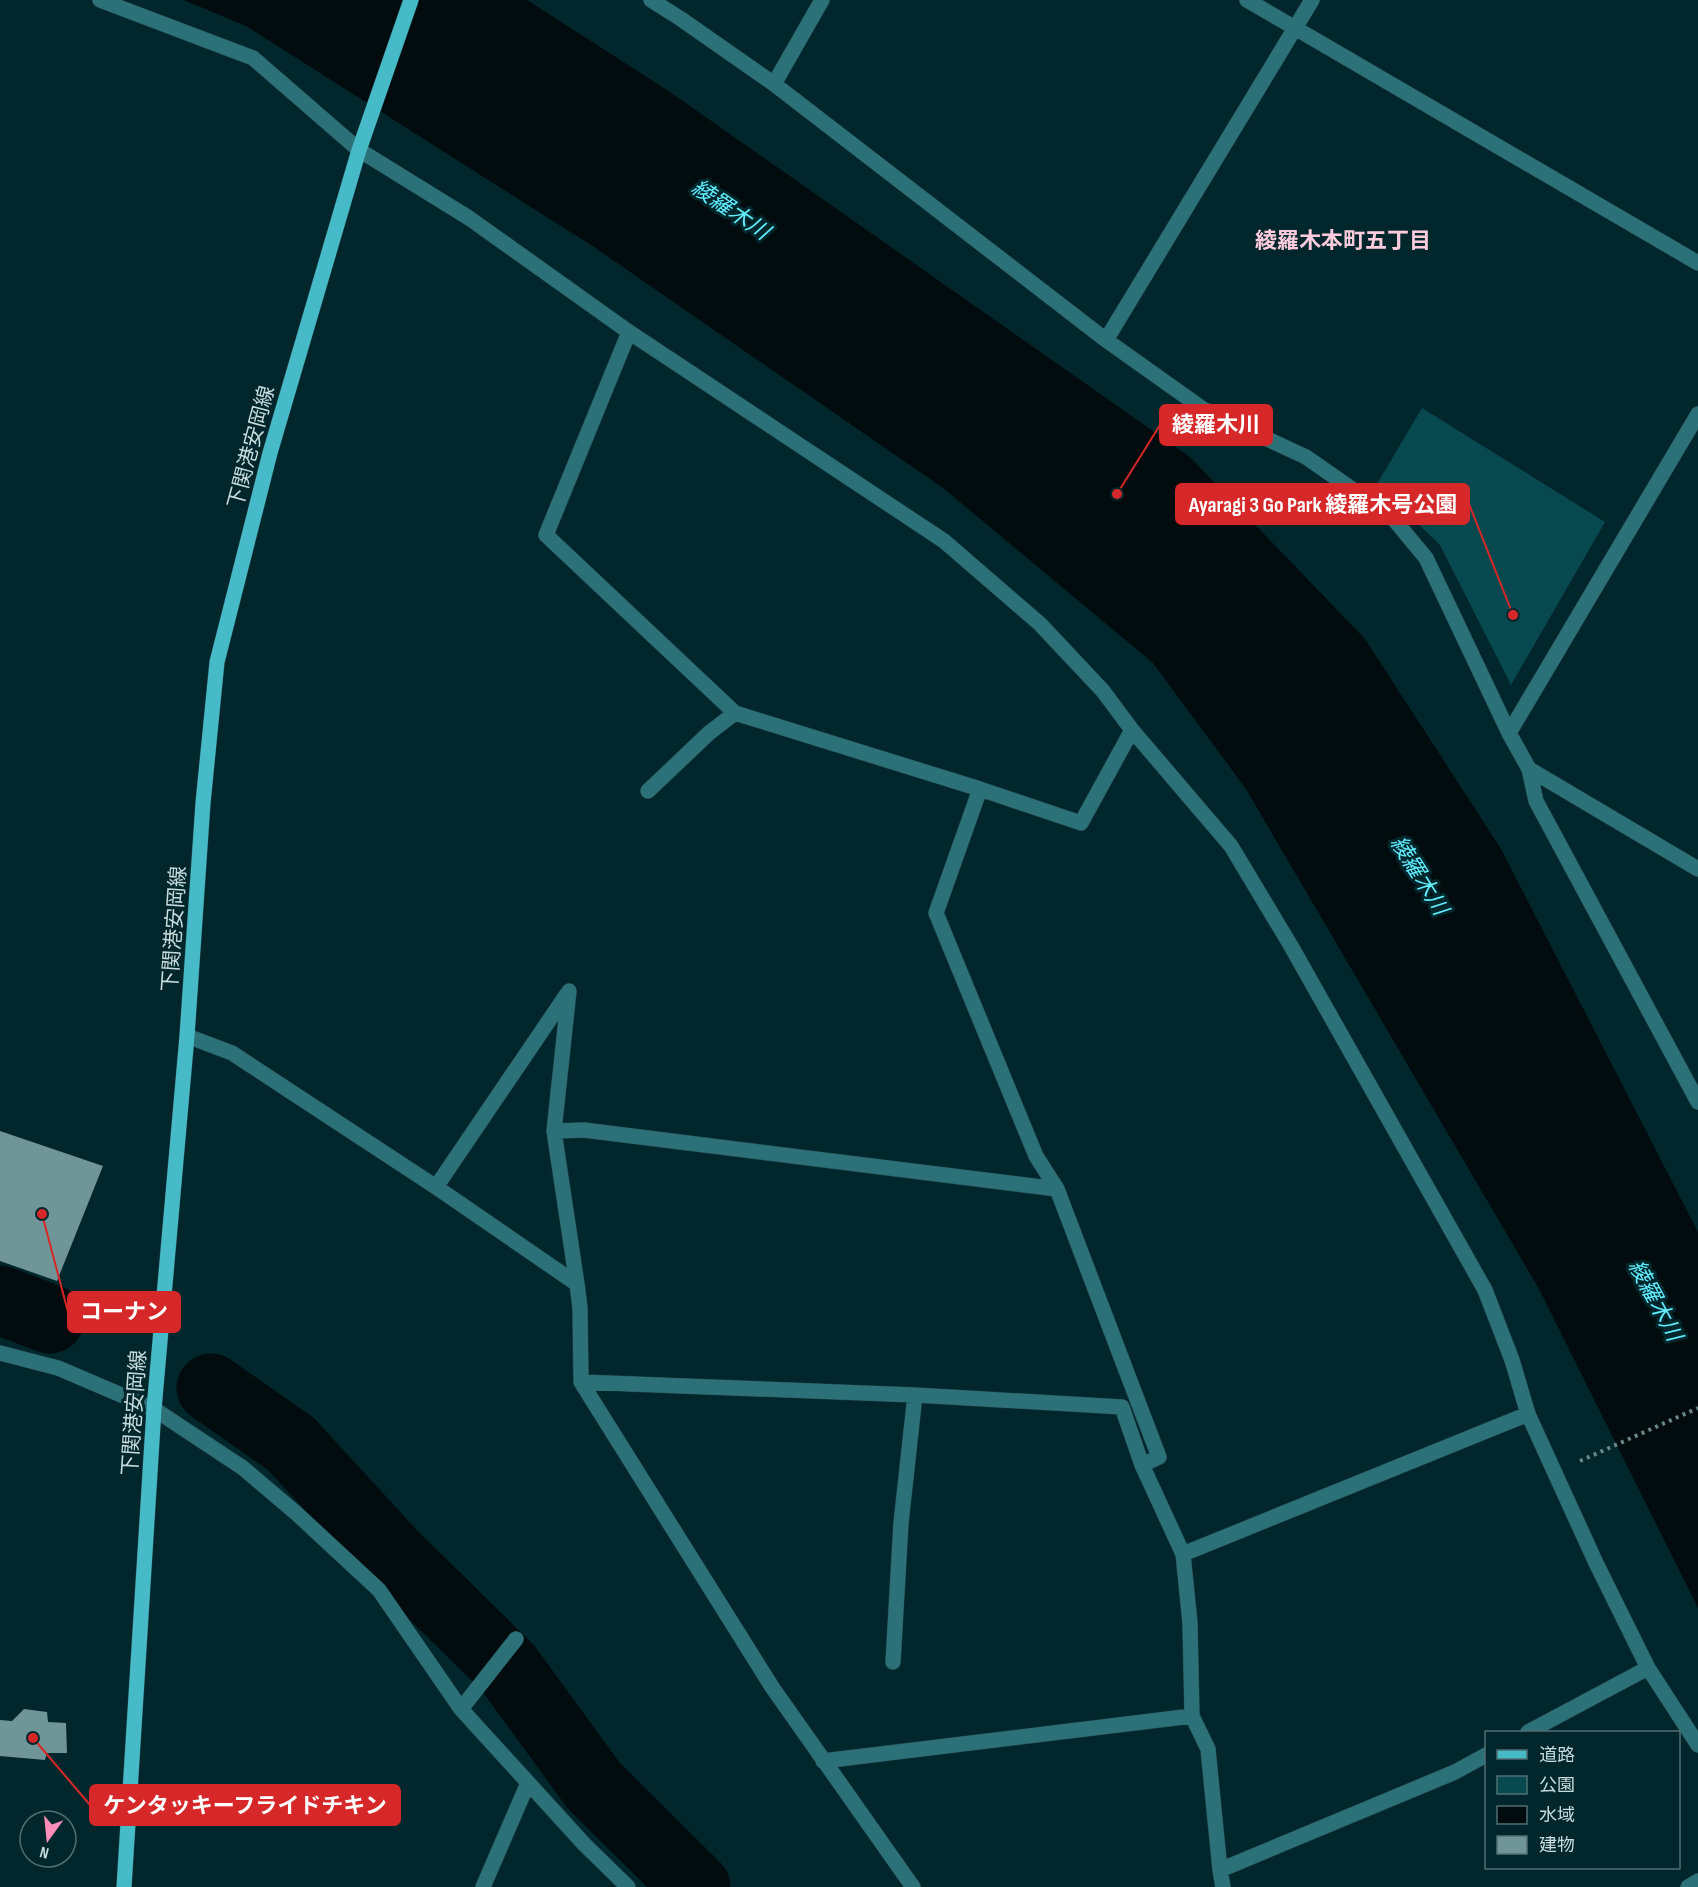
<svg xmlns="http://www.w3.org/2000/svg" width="1698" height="1887" font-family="'Sofia Sans Condensed','Noto Sans JP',sans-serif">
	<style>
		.green { fill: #084950 }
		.water { fill: #020b0d }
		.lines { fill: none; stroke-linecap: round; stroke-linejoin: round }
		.river { stroke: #020b0d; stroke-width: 69 }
		.building { fill: #6f9599 }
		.minor-casing { stroke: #214448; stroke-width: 16 }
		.major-casing { stroke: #214448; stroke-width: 16 }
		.path { stroke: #6b878a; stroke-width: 4; stroke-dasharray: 3 4.5; stroke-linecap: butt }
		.minor { stroke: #2c7078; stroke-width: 15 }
		.major { stroke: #47bac8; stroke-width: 15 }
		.labels { text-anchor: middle; stroke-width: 6; stroke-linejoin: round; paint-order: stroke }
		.street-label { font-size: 21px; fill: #c7dbdd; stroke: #01272c }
		.water-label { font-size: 22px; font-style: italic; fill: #61edfe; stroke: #01272c }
		.neighbourhood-label { font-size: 22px; font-weight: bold; fill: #fdccdc; stroke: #01272c }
		.leader { fill: none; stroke: #d62828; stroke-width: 2 }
		.callout-dot { fill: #d62828; stroke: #01272c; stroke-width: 2 }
		.callout { fill: #d62828; stroke: #d62828; stroke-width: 2 }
		.callout-label { font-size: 22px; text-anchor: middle; font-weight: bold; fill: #fff }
	</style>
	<rect width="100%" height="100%" fill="#01272c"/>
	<!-- green -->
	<path class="green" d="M 1422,408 L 1605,522 L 1511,685 L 1440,545 L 1377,484 Z"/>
	<!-- water -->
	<path class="water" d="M 184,0 L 527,0 L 670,92 L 1190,457 L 1365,639 L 1501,849 L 1698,1232 L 1698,1608 L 1539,1289 L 1246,789 L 1153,663 L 943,488 L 594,247 L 246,26 Z"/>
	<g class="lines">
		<!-- river -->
		<path class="river" d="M 0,1300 L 50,1319
			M 211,1388 L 291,1444 L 392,1554 L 508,1668 L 594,1786 L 696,1887"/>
	</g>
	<!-- building -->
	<path class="building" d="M 0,1131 L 103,1166 L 57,1281 L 0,1261 Z
		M 24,1709 L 47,1712 L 48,1722 L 66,1723 L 67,1753 L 47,1753 L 45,1760 L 0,1756 L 0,1720 L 12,1721 Z"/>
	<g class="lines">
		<defs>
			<path id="minor" d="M 100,0 L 253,58 L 359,150 L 469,218 L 629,332 L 944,541 L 1040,624 L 1103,691 L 1132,730 L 1231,846 L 1291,946 L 1485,1290 L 1512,1360 L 1528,1414 L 1596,1563 L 1648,1668 L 1698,1745
				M 651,0 L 681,19 L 774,84 L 1106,340 L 1203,409 L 1306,457 L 1392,517 L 1426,558 L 1509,733 L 1529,769 L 1536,801 L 1698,1102
				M 1247,0 L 1698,263
				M 774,84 L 822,0
				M 629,332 L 546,535 L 735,713 L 709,733 L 648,791
				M 1106,340 L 1312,0
				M 735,713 L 980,789
				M 1132,730 L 1081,823 L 980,789 L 936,913 L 1036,1156 L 1057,1189 L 1159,1457 L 1142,1465 L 1183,1554 L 1190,1623 L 1192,1716 L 1208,1749 L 1220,1870 L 1223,1887
				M 1509,733 L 1698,414
				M 1529,769 L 1698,869
				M 569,991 L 554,1131 L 577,1284 L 580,1308 L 581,1382 L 772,1687 L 913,1887
				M 187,1036 L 232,1053 L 436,1187 L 577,1284
				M 554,1131 L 584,1130 L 1057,1189
				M 436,1187 L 567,994
				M 0,1353 L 58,1368 L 154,1409 L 243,1468 L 296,1513 L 379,1590 L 461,1709 L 584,1844 L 628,1887
				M 581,1382 L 915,1395 L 1122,1407 L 1142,1465
				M 1183,1554 L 1528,1414
				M 893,1662 L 901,1523 L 915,1395
				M 461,1709 L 516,1639
				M 1528,1732 L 1648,1668
				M 823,1761 L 1192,1716
				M 1220,1870 L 1455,1772 L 1486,1755
				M 483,1887 L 528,1783
				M 1688,1887 L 1698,1881"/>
			<path id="major" d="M 124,1887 L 154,1409 L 187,1036 L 203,803 L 217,662 L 270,453 L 359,150 L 411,0"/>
		</defs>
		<!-- minor casing -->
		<use href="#minor" class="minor-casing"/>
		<!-- major casing -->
		<use href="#major" class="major-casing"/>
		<!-- path -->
		<path class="path" d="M 1580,1461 L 1698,1408"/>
		<!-- minor -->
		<use href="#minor" class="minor"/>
		<!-- major -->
		<use href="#major" class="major"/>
	</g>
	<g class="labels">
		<!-- street labels -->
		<g class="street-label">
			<text transform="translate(251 447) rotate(-75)" y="7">下関港安岡線</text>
			<text transform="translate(174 929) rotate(-86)" y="7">下関港安岡線</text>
			<text transform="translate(134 1413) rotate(-86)" y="7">下関港安岡線</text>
		</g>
		<!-- water labels -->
		<g class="water-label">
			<text transform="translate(731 209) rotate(34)" y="8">綾羅木川</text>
			<text transform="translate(1420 875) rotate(58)" y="8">綾羅木川</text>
			<text transform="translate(1656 1300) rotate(62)" y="8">綾羅木川</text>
		</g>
		<!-- neighbourhood labels -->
		<g class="neighbourhood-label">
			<text x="1343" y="248">綾羅木本町五丁目</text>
		</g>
	</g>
	<!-- callouts -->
	<path class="leader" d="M1117 494L1160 425M1513 615L1469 504M42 1214L68 1312M33 1738L90 1805"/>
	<g class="callout-dot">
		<circle cx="1117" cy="494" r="6"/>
		<circle cx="1513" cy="615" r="6"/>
		<circle cx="42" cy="1214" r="6"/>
		<circle cx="33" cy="1738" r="6"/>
	</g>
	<g class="callout">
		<rect x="1160" y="405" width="112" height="40" rx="6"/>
		<rect x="1176" y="484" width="293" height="40" rx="6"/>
		<rect x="68" y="1292" width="112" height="40" rx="6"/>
		<rect x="90" y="1785" width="310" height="40" rx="6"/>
	</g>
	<g class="callout-label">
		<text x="1216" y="432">綾羅木川</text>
		<text x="1323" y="512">Ayaragi 3 Go Park 綾羅木号公園</text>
		<text x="124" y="1319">コーナン</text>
		<text x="245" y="1813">ケンタッキーフライドチキン</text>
	</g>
	<!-- legend -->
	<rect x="1485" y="1731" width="195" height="138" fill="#01272c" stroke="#506f73" stroke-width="1.5"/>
	<rect x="1497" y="1750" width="30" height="9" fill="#47bac8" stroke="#506f73" stroke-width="1.5"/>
	<text x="1539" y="1761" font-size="18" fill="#c7dbdd">道路</text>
	<rect x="1497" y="1776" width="30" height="18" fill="#084950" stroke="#506f73" stroke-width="1.5"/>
	<text x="1539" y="1791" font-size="18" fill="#c7dbdd">公園</text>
	<rect x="1497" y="1806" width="30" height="18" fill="#020b0d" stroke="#506f73" stroke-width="1.5"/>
	<text x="1539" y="1821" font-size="18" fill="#c7dbdd">水域</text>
	<rect x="1497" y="1836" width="30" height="18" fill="#6f9599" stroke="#506f73" stroke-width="1.5"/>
	<text x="1539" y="1851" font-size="18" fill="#c7dbdd">建物</text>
	<!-- north arrow -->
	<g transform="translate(48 1839) rotate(195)"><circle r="28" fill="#01272c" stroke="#506f73" stroke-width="1.5"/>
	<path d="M0-4.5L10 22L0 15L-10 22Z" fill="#ff8eba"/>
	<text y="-9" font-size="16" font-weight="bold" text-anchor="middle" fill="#c7dbdd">N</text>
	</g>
</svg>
